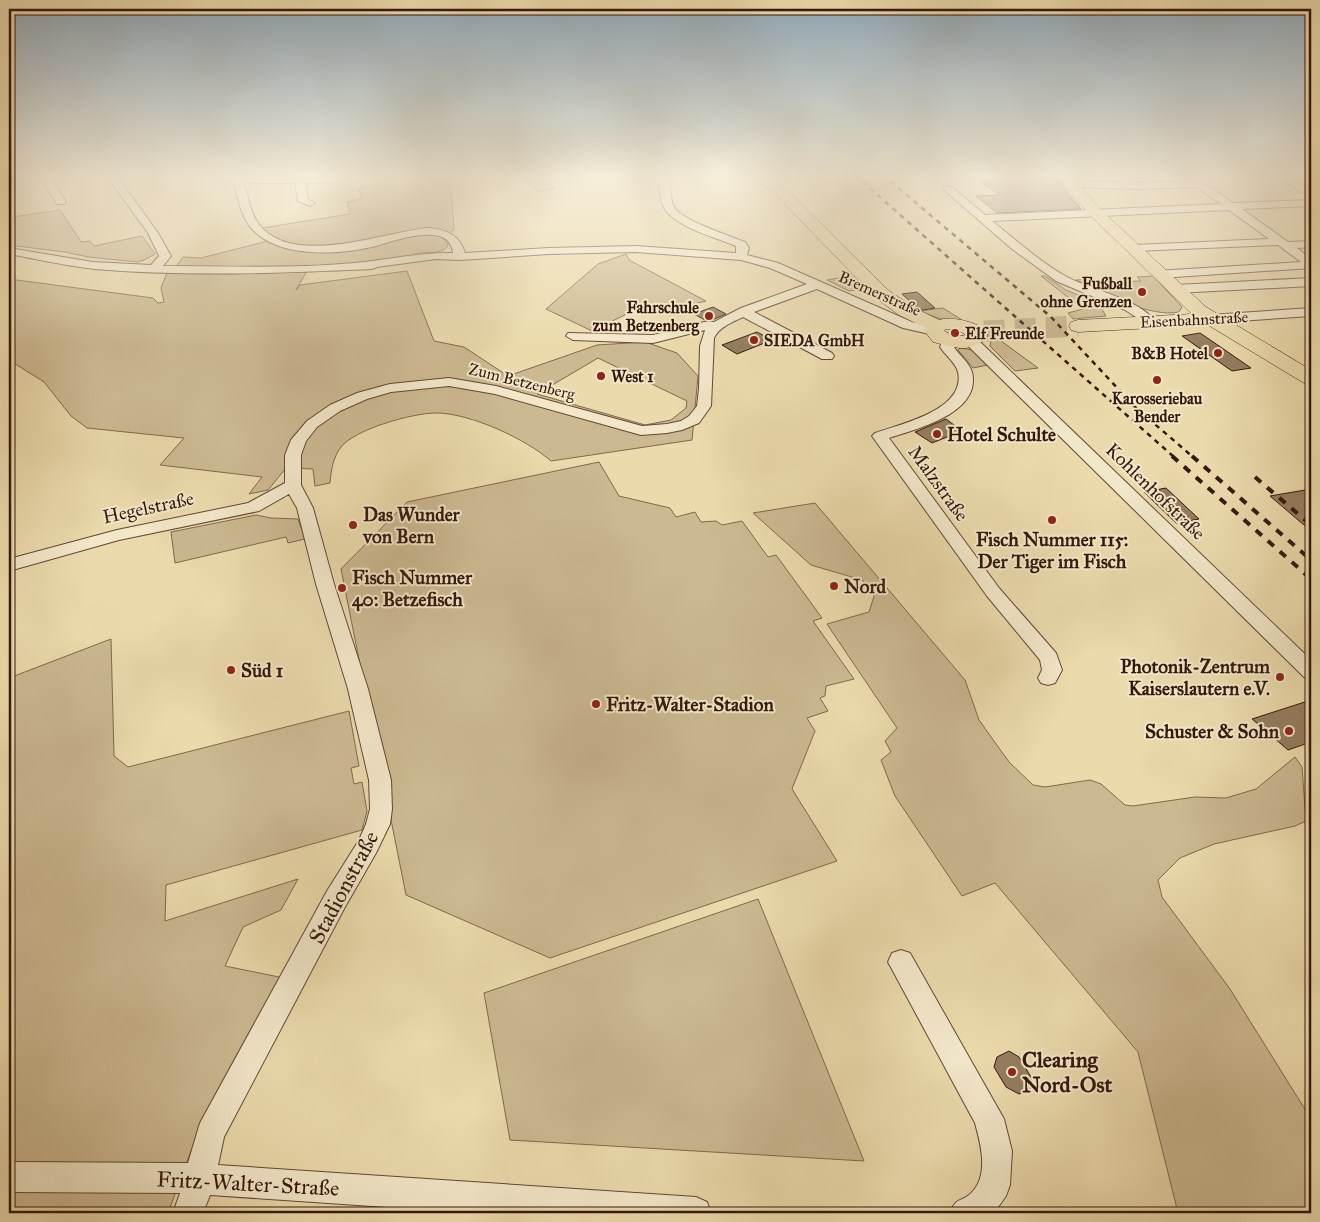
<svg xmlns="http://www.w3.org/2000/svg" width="1320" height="1222" font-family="'IM FELL Great Primer',serif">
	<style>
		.green { fill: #ccb991; stroke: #80684e; fill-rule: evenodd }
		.building { fill: #947d5f; stroke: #35180c }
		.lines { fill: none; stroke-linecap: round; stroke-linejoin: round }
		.primary-tunnel { stroke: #c7b38c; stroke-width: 21; stroke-dasharray: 21 10; stroke-linecap: butt }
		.street-casing { stroke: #624834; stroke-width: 2 }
		.primary-casing { stroke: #35180c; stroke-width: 1 }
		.street { fill: #f2e7c9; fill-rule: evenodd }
		.primary { fill: #ebdaac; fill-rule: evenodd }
		.rail-far1 { stroke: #35180c; stroke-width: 2.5; stroke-dasharray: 5 5; stroke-linecap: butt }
		.rail { stroke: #35180c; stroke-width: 4; stroke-dasharray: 8 8; stroke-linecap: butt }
		.poi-dot { fill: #8f2418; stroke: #f2e7c9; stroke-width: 2 }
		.labels { text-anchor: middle; stroke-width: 4; stroke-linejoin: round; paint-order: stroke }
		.far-poi-label { font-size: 16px; font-weight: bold; fill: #35180c; stroke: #f2e7c9; text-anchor: end }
		.far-street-label { font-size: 16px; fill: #35180c; stroke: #f2e7c9 }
		.poi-label { font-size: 19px; font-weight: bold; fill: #35180c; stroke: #f2e7c9; text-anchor: start }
		.street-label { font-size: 19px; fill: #35180c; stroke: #f2e7c9 }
		.near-street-label { font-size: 22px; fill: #35180c; stroke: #f2e7c9 }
		.near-poi-label { font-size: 22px; font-weight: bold; fill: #35180c; stroke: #f2e7c9; text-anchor: start }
	</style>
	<rect width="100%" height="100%" fill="#ebdaac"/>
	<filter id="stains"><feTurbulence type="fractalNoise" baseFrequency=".004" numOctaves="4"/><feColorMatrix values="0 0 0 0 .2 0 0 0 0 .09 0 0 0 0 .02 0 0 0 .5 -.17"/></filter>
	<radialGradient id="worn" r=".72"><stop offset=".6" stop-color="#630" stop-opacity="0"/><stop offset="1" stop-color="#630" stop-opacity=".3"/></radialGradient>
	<!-- green -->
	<path class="green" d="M 380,175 L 450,175 L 454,230 L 441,237 L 446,241 L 448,246 C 440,257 422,249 411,256 C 335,269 259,267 182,267 L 177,265 L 183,257 L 201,258 L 268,241 L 256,229 L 350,214 L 347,202 L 362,199 L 358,188 L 371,187 Z
		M 503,175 L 535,175 L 535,177 L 555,188 L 539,192 L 523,179 L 515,181 Z
		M 60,210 L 81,242 L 90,241 L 94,246 L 142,236 L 155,254 L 144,260 L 138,262 L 88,257 L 65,252 L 9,245 L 9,215 L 13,217 Z
		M 626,254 L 629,260 L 706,301 L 665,311 L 645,305 L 592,331 L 546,309 L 598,264 Z
		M 307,271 L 296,290 L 300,285 L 407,271 L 434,341 L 464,347 L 508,376 L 597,345 L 645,342 L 677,353 L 698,376 L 692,440 L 551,461 C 526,439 470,413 436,413 C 413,413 355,429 341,447 C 333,457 331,471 330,483 L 315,486 L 313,469 L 286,468 L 268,490 L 249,494 L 262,477 L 160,465 L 184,438 L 87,428 L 71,416 L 44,382 L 9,360 L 9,279 L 153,298 L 158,303 L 164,302 L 161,288 L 167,273 L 232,274 ZM 598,358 L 687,401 L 686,408 L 671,420 L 645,425 L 537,394 Z
		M 850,276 L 862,287 L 861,289 L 849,291 L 827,280 Z
		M 1041,276 L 1045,276 L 1066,290 L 1098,303 L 1106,316 L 1073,319 L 1068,313 L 1083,309 Z
		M 1153,276 L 1182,307 L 1179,312 C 1150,318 1103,293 1076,280 L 1090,279 L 1094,283 L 1141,281 L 1137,277 Z
		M 943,308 L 962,320 L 941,319 L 919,311 Z
		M 997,338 L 1038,368 L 1015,371 L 990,346 L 991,341 Z
		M 960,348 L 972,350 L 988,365 L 973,368 L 958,350 Z
		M 599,462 L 619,496 L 670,508 L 676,517 L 695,512 L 701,522 L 716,521 L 722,525 L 742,521 L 768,557 L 776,555 L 822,618 L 813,621 L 854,679 L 826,686 L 825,696 L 820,698 L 828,711 L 807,718 L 815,731 L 792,789 L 837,861 L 550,958 L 406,895 L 341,569 L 407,502 Z
		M 815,503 L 965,680 L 979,720 L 1009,762 L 1033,785 L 1045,787 L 1090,780 L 1101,784 L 1125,805 L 1133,806 L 1195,797 L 1226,798 L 1256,789 L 1295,757 L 1302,767 L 1306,821 L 1295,826 L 1214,844 L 1180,858 L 1158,880 L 1162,897 L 1230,989 L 1311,1119 L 1311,1213 L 1178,1213 L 1138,1052 L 995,883 L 962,896 L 895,796 L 881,760 L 891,752 L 885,741 L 897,728 L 827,624 L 869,612 L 875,593 L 862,580 L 811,565 L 753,513 Z
		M 256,515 L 271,518 L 298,519 L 305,539 L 288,543 L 286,537 L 175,563 L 171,532 Z
		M 111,639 L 114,756 L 128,767 L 349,711 L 359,766 L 351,768 L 354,784 L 362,782 L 367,811 L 362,830 L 166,885 L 165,921 L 298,879 L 281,910 L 243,927 L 225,966 L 284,978 L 195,1140 L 168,1213 L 9,1213 L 9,678 Z
		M 758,899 L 864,1161 L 510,1140 L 484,993 Z"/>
	<!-- building -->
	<path class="building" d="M 1054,177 L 1081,209 L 997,213 L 976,196 L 1000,195 L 979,181 Z
		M 917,292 L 935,308 L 923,310 L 914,305 L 902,294 Z
		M 713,307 L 726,314 L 712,320 L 705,320 L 694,314 Z
		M 757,332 L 772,340 L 737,354 L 722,345 Z
		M 1200,333 L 1206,337 L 1251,368 L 1232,371 L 1182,336 Z
		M 946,419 L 962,431 L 932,443 L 915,432 Z
		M 1166,488 L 1199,519 L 1176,523 L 1144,492 Z
		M 1311,489 L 1311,531 L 1270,496 Z
		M 1311,700 L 1311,742 L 1288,750 L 1252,719 Z
		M 1009,1051 L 1019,1057 L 1031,1077 L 1032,1089 L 1019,1094 L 1006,1087 L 994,1067 L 997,1057 Z"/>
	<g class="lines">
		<!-- primary-tunnel -->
		<path class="primary-tunnel" d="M 984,331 L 1078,326"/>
		<defs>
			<path id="street" d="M 39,175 L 49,175 L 66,202 L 65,204 L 57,204 Z
				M 106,175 L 116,175 L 158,233 L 171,256 L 163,266 C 227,266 291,269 355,263 C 388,260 420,252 453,253 C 452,247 450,241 444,238 C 427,229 393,241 376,246 C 340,255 279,259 252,229 C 241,217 238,198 234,183 L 226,182 L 215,175 C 223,175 230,177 237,177 L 238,175 L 248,175 L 247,177 L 341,177 L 343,179 L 338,182 L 305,183 L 308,199 L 315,203 L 310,206 L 298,201 L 295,183 L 244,183 C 248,196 250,212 258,223 C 291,269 384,232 428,228 C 447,230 459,234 465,253 L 549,248 L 636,246 L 736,253 L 736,246 C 717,238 679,228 666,211 C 660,203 660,191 658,181 L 649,175 L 662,175 C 673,181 669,197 674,207 C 681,220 730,236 745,242 L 749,248 L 747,255 L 778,263 L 912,322 L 939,328 L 940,331 L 934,335 L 903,328 L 817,289 L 754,312 L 832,353 L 834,356 L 832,359 L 822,359 L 743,317 C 733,322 719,327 714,338 L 711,406 L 699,423 L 682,430 L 667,433 L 641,435 L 495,394 L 449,386 L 391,392 L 367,399 L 340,411 L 317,427 L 306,441 L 301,455 L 301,485 L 313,508 L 334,584 L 368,689 L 391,780 L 392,809 L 390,824 L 376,853 L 345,907 L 224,1137 L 218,1165 L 696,1197 L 707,1202 L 711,1213 L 475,1213 L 210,1195 L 203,1213 L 173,1213 L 180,1193 L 9,1192 L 9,1162 L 188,1163 L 200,1123 L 327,891 L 359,840 L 366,824 L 370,809 L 369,780 L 348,689 L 316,584 L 297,508 L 289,494 L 259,511 L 119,540 L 9,571 L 9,559 L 117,530 L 248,503 L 285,483 L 285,455 L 291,440 L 307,421 L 330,405 L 357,393 L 390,384 L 449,378 L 496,386 L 642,426 L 667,424 L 681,421 L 689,416 L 697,406 L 699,389 L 700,346 L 705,330 L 653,343 L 573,340 L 566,336 L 568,333 L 653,335 L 704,322 L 714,322 L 741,308 L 807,284 L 770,268 L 741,260 L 636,252 L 549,254 L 460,260 L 436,259 L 377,267 L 372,269 C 280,273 187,277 95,269 C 66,266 37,259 9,254 L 9,248 L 93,262 L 151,265 L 159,256 L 148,233 Z
				M 1182,175 L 1193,175 L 1233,203 L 1311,200 L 1311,206 L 1242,209 L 1288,242 L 1311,241 L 1311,247 L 1297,248 L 1311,259 L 1311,268 L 1160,278 L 1156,277 L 1154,274 L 1156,271 L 1301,262 L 1278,245 L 1134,251 L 1128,248 L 1134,245 L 1269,239 L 1229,210 L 992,221 C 1016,240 1040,262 1067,277 C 1093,291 1138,298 1156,322 L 1150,326 L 1125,310 L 1056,281 L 1012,249 L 943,189 L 944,187 L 952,187 L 985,215 L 1221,204 L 1197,187 L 1140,189 L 1071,187 L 1066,184 L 1071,181 L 1140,183 L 1189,181 Z
				M 1274,175 L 1285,175 L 1311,191 L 1311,198 Z
				M 1311,278 L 1311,286 L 1176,293 L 1170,289 L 1176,285 Z
				M 1311,308 L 1311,316 L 1209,323 L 1203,319 L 1209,315 Z
				M 971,337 L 976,338 L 1311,660 L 1311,679 L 1304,677 L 966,344 L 964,341 L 966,338 Z
				M 948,338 L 953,339 L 955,342 L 954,347 C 959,355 969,362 972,372 C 982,413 917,429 889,438 L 999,588 L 1056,653 L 1062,670 L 1055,683 L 1048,685 L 1041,683 L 1038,678 L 1042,670 L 1040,660 L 987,596 L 872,436 L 875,433 C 901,424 966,410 958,372 C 956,363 945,355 940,347 L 943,339 Z
				M 901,950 L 910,953 L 1004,1119 L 1012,1151 L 1010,1185 L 1006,1196 L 994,1213 L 950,1213 C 957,1197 958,1203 969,1195 C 990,1178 981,1145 975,1123 L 888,962 L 892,953 Z"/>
			<path id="primary" d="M 739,175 C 756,174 769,175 783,186 L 888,290 L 913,307 L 939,320 C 959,314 1010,332 975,345 C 970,347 965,349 960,348 C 951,347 942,344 933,342 L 924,330 L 926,328 L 899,315 L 876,298 L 773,192 L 762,184 L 741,178 ZM 948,329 L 958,330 L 966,335 C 959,337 949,336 944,330 Z
				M 1055,175 L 1070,175 L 1101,210 L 1206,307 L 1311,370 L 1311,385 L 1304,383 L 1208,325 L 1078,332 L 1071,330 L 1069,326 L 1071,322 L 1078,320 L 1192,314 L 1091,216 Z"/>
		</defs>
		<!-- street casing -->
		<use href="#street" class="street-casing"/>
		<!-- primary casing -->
		<use href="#primary" class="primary-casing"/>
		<!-- street -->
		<use href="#street" class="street"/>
		<!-- primary -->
		<use href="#primary" class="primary"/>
		<!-- rail-far1 -->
		<path class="rail-far1" d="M 855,175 L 1174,457
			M 883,175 L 1051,317 L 1135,407 L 1193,457"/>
		<!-- rail -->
		<path class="rail" d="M 1172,456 L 1311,579
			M 1192,456 L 1311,560
			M 1255,477 L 1311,525"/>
	</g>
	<!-- sky -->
	<linearGradient id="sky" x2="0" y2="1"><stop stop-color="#90a9ba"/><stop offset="0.51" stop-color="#f6eeda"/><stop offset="1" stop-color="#f6eeda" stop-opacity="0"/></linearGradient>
	<rect width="1320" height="346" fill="url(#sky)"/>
	<!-- markers -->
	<g class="poi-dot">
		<circle cx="1142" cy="292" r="5"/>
		<circle cx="709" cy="316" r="5"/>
		<circle cx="955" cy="333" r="5"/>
		<circle cx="754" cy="340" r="5"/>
		<circle cx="1218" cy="353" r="5"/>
		<circle cx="601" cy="376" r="5"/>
		<circle cx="1157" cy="380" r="5"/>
		<circle cx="937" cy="434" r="5"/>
		<circle cx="1052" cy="520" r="5"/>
		<circle cx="353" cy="525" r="5"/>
		<circle cx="834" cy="586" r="5"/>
		<circle cx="342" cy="588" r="5"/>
		<circle cx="231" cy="670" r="5"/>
		<circle cx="1280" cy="677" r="5"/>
		<circle cx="596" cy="704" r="5"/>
		<circle cx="1289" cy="731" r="5"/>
		<circle cx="1012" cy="1072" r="5"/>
	</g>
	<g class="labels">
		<!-- far-poi labels -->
		<g class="far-poi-label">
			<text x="1132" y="289">Fußball<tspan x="1132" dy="18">ohne Grenzen</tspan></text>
			<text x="699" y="313">Fahrschule<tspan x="699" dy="18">zum Betzenberg</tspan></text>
			<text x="965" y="339" text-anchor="start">Elf Freunde</text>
			<text x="764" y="346" text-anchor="start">SIEDA GmbH</text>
			<text x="1208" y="359">B&amp;B Hotel</text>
			<text x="611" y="382" text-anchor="start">West 1</text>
			<text x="1157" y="404" text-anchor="middle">Karosseriebau<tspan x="1157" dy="18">Bender</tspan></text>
		</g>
		<!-- far-street labels -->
		<g class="far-street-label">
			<text transform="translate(880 293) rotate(24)" y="6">Bremerstraße</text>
			<text transform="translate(1194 319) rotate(-3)" y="6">Eisenbahnstraße</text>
			<text transform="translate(522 381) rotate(14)" y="6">Zum Betzenberg</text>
		</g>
		<!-- poi labels -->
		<g class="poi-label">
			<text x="947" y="441">Hotel Schulte</text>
			<text x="363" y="521">Das Wunder<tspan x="363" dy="22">von Bern</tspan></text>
			<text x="1052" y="546" text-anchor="middle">Fisch Nummer 115:<tspan x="1052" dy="22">Der Tiger im Fisch</tspan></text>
			<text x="352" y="584">Fisch Nummer<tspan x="352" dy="22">40: Betzefisch</tspan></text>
			<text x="844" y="593">Nord</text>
			<text x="1270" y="673" text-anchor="end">Photonik-Zentrum<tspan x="1270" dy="22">Kaiserslautern e.V.</tspan></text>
			<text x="241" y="677">Süd 1</text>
			<text x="606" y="711">Fritz-Walter-Stadion</text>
			<text x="1279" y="738" text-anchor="end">Schuster &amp; Sohn</text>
		</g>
		<!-- street labels -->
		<g class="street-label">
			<text transform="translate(939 483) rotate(54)" y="7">Malzstraße</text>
			<text transform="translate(1156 491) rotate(44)" y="7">Kohlenhofstraße</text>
			<text transform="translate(148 507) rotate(-12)" y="7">Hegelstraße</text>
		</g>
		<!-- near-street labels -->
		<g class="near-street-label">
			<text transform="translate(343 887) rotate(-62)" y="8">Stadionstraße</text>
			<text transform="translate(248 1183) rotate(3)" y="8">Fritz-Walter-Straße</text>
		</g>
		<!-- near-poi labels -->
		<g class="near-poi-label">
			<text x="1022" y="1067">Clearing<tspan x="1022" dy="25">Nord-Ost</tspan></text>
		</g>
	</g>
	<!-- margin -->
	<rect width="1320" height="1222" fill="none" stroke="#ebdaac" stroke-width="30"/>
	<rect x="10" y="10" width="1300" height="1202" fill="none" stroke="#35180c" stroke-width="2.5"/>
	<rect x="15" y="15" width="1290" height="1192" fill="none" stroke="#35180c"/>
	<rect width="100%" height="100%" filter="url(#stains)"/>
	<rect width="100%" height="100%" fill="url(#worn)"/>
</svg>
